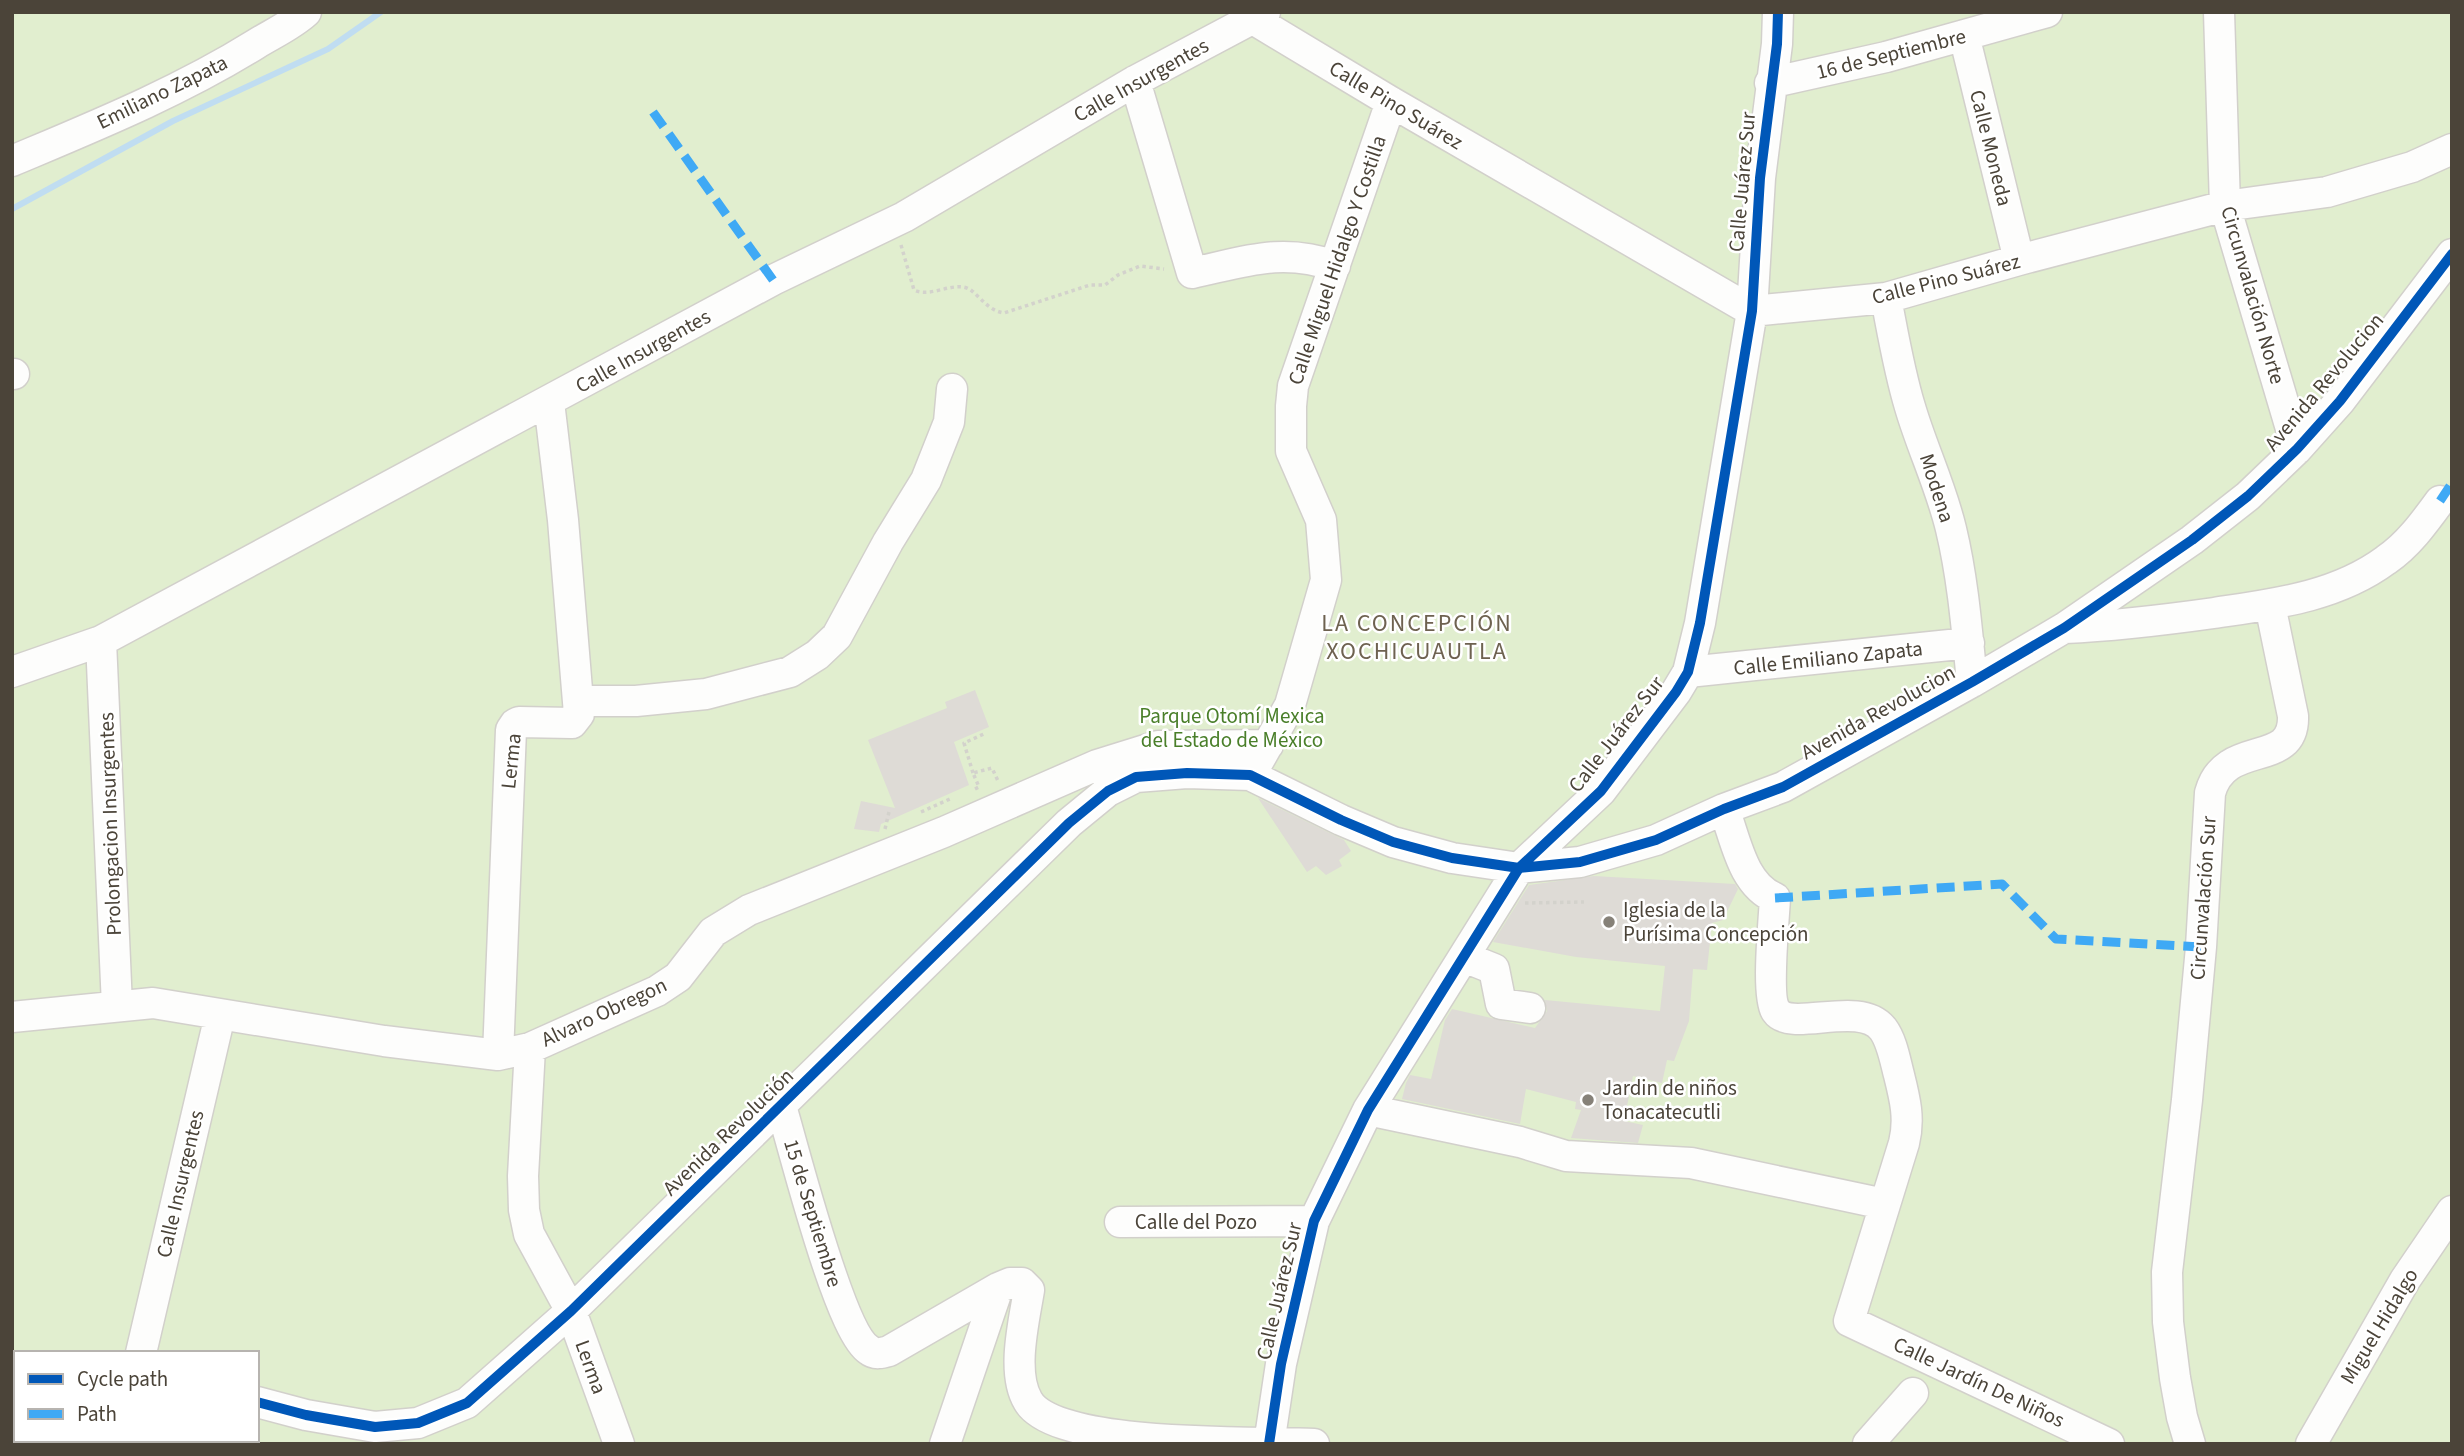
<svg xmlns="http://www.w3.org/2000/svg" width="2464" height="1456" font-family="'Source Sans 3',sans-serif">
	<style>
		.green { fill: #e1eecf; fill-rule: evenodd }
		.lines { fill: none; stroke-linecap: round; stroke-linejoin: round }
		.stream { stroke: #c0ddf1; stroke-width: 6 }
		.building { fill: #dedbd6 }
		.minor-casing { stroke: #d2d0cb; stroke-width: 33 }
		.path { stroke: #d3d2cc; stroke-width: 3.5; stroke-dasharray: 3.5 3.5; stroke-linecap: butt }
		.minor { stroke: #fdfdfc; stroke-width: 30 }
		.quiet { stroke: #3fa9f5; stroke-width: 9; stroke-dasharray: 18 9; stroke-linecap: butt }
		.cycleway-casing { stroke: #fff; stroke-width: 15 }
		.cycleway { stroke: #0057b8; stroke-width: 10 }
		.poi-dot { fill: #868178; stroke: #fff; stroke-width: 2.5 }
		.labels { text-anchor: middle; stroke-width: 5; stroke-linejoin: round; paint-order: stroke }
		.street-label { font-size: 21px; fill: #4b4439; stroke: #fff }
		.park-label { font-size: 21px; fill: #4a7f2a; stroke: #fff }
		.poi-label { font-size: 21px; fill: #4b4439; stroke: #fff; text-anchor: start }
		.quarter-label { font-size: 24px; letter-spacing: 2px; fill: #6e6250; stroke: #fff }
	</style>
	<rect width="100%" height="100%" fill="#f4f2ee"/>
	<!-- green -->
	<path class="green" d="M 12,12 L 2452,12 L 2452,1444 L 12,1444 ZM 16,1353 L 257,1353 L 257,1440 L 16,1440 Z"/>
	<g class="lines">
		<!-- stream -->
		<path class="stream" d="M 12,209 L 173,121 L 328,49 L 381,12"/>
	</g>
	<!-- building -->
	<path class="building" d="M 975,690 L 989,727 L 954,742 L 969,785 L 881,824 L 879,832 L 854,829 L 861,801 L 895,808 L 868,740 L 947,708 L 945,702 Z
		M 1258,798 L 1344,840 L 1351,851 L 1339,860 L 1342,866 L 1326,875 L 1316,866 L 1307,872 Z
		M 1594,876 L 1735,884 L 1738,889 L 1723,920 L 1712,923 L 1707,970 L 1693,969 L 1689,1021 L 1674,1061 L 1667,1060 L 1662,1083 L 1633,1076 L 1624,1121 L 1643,1125 L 1638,1143 L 1571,1138 L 1581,1110 L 1575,1109 L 1576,1102 L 1526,1089 L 1520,1124 L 1402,1099 L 1406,1083 L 1410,1075 L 1431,1079 L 1445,1020 L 1452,1009 L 1535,1028 L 1547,1011 L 1545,1000 L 1660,1011 L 1665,966 L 1576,957 L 1493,942 L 1529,885 Z"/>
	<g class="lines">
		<defs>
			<path id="minor" d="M 2219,12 L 2225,206 L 2297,449
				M 1253,19 L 1391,102 L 1752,311 L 1886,298 L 2019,260 L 2225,206 L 2327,192 L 2412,167 L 2452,149
				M 1964,35 L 2019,260
				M 1135,81 L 1192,273 C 1244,262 1282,247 1335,266
				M 1770,83 L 1886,57 L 2047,12
				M 12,161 C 95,126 179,92 256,44 C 272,34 292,25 306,12
				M 1886,298 C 1893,334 1899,371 1910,407 C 1922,448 1941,487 1951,529 C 1963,579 1967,631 1972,682
				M 12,374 L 14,374
				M 2065,628 C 2115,626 2164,620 2214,613 C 2274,604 2336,597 2386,560 C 2408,545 2424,523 2440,501
				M 101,641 L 117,1006
				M 12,672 L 101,641 L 773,280 L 904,217 L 1135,81 L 1265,12
				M 1688,672 L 1969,643
				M 580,701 L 636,701 L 706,694 L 790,672 L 817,655 L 837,636 L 888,542 L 926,480 L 949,422 L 952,389
				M 1258,762 L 1290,705 L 1326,580 L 1321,520 L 1291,451 L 1291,406 L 1293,386 L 1391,102
				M 1724,809 C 1736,840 1742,884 1775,898 C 1774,919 1766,997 1776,1011 C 1791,1033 1860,999 1883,1029 C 1892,1041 1895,1060 1899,1075 C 1905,1099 1910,1119 1904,1143 L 1849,1321 L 2109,1444
				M 1464,957 L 1494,969 L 1501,1004 L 1530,1008
				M 12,1017 L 153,1003 L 384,1041 L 498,1055 L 530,1048 L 657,991 L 678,977 L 713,932 L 749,910 L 944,832 L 1097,765 L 1158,746 L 1268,745
				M 530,1048 L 523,1176 L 524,1210 L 529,1234 L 571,1311 L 619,1444
				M 498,1055 L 511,730 L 515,724 L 519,722 L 572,723 L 579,714 L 563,520 L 549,402
				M 781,1106 C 794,1149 839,1331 869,1350 C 875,1355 882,1353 889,1351 L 998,1288 L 1010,1283 L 1022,1283 L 1029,1290 C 1024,1321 1011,1373 1028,1401 C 1056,1449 1258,1441 1314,1444
				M 1368,1110 L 1520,1142 L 1566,1156 L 1691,1163 L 1884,1204
				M 1120,1222 L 1314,1221
				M 141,1353 L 220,1015
				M 257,1402 L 306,1415 L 375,1427 L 418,1423 L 467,1403 L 571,1311 L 1069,823 L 1108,791 L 1136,777 L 1187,773 L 1250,775 L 1341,820 L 1393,842 L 1452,858 L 1519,868 L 1580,862 L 1656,840 L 1724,809 L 1783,787 L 1972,682 L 2064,628 L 2192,540 L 2248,496 L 2297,449 L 2340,401 L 2452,254
				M 12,1432 L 16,1430
				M 107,1444 L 108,1440
				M 945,1444 L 998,1288
				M 1269,1444 L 1281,1364 L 1314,1221 L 1368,1110 L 1519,868 L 1601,791 L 1676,692 L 1688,672 L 1700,623 L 1752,311 L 1760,178 L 1777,44 L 1778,12
				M 1868,1444 L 1913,1393
				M 2190,1444 L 2182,1417 L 2175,1378 L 2168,1322 L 2167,1272 L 2187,1100 L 2201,947 L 2210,793 C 2225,737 2295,770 2293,716 L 2270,605
				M 2311,1444 L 2405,1280 L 2452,1211"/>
		</defs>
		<!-- minor casing -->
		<use href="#minor" class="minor-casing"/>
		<!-- path -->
		<path class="path" d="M 901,245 L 914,290 C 929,297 947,285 963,287 C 976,288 984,310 1004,313 L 1090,285 L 1105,285 L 1118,275 L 1140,266 L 1164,269
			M 973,773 L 964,743 L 986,733
			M 975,789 L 979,787 L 973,773 L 992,768 L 999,783
			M 921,812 L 952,798
			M 885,829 L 889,812
			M 1525,903 L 1584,902"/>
		<!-- minor -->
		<use href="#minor" class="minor"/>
		<!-- quiet -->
		<path class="quiet" d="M 653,112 L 773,280
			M 2440,501 L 2452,483
			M 1775,898 L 2002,884 L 2056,939 L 2201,947"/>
		<defs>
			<path id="cycleway" d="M 257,1402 L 306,1415 L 375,1427 L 418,1423 L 467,1403 L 571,1311 L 1069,823 L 1108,791 L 1136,777 L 1187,773 L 1250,775 L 1341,820 L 1393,842 L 1452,858 L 1519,868 L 1580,862 L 1656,840 L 1724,809 L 1783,787 L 1972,682 L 2064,628 L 2192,540 L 2248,496 L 2297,449 L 2340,401 L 2452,254
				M 1269,1444 L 1281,1364 L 1314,1221 L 1368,1110 L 1519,868 L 1601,791 L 1676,692 L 1688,672 L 1700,623 L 1752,311 L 1760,178 L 1777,44 L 1778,12"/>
		</defs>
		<!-- cycleway casing -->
		<use href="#cycleway" class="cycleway-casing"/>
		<!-- cycleway -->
		<use href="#cycleway" class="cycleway"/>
	</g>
	<!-- markers -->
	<g class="poi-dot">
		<circle cx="1609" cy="922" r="7"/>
		<circle cx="1588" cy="1100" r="7"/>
	</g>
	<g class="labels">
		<!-- street labels -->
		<g class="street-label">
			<text transform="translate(1891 54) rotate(-14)" y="7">16 de Septiembre</text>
			<text transform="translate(1141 80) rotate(-29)" y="7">Calle Insurgentes</text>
			<text transform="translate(162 92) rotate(-26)" y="7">Emiliano Zapata</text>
			<text transform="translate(1396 105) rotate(31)" y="7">Calle Pino Suárez</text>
			<text transform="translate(1991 148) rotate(76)" y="7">Calle Moneda</text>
			<text transform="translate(1742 182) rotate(-85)" y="7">Calle Juárez Sur</text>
			<text transform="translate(1337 260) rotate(-71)" y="7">Calle Miguel Hidalgo Y Costilla</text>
			<text transform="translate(1946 279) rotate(-14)" y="7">Calle Pino Suárez</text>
			<text transform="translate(2253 295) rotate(74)" y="7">Circunvalación Norte</text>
			<text transform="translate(643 351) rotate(-29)" y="7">Calle Insurgentes</text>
			<text transform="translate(2324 382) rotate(-50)" y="7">Avenida Revolucion</text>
			<text transform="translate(1937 488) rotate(72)" y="7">Modena</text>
			<text transform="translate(1828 658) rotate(-6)" y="7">Calle Emiliano Zapata</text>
			<text transform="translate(1878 712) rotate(-29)" y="7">Avenida Revolucion</text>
			<text transform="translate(1616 734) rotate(-52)" y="7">Calle Juárez Sur</text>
			<text transform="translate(511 761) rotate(-84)" y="7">Lerma</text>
			<text transform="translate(110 824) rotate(-92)" y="7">Prolongacion Insurgentes</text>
			<text transform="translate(2203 898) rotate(-86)" y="7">Circunvalación Sur</text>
			<text transform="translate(604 1012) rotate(-25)" y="7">Alvaro Obregon</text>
			<text transform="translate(728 1132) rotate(-44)" y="7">Avenida Revolución</text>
			<text transform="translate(180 1184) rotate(-77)" y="7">Calle Insurgentes</text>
			<text transform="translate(813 1213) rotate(73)" y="7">15 de Septiembre</text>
			<text x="1196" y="1229">Calle del Pozo</text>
			<text transform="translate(1279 1291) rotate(-77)" y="7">Calle Juárez Sur</text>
			<text transform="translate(2379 1326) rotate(-59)" y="7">Miguel Hidalgo</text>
			<text transform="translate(591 1367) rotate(70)" y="7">Lerma</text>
			<text transform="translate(1979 1382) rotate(25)" y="7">Calle Jardín De Niños</text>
		</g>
		<!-- park labels -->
		<g class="park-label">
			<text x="1232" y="723">Parque Otomí Mexica<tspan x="1232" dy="24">del Estado de México</tspan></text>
		</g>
		<!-- poi labels -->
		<g class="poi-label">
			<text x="1623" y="917">Iglesia de la<tspan x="1623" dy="24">Purísima Concepción</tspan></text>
			<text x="1602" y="1095">Jardin de niños<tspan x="1602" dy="24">Tonacatecutli</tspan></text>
		</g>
		<!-- quarter labels -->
		<g class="quarter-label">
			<text x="1417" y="631">LA CONCEPCIÓN<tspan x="1417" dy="28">XOCHICUAUTLA</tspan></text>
		</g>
	</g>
	<!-- border -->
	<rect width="2464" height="1456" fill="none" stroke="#4b4439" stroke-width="28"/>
	<!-- legend -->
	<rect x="14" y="1351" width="245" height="91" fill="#ffffff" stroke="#b7b4b0" stroke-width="2"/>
	<rect x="28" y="1374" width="35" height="10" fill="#0057b8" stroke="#b7b4b0" stroke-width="2"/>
	<text x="77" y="1386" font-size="21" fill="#4b4439">Cycle path</text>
	<rect x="28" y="1409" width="35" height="10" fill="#3fa9f5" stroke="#b7b4b0" stroke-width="2"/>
	<text x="77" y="1421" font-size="21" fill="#4b4439">Path</text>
</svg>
